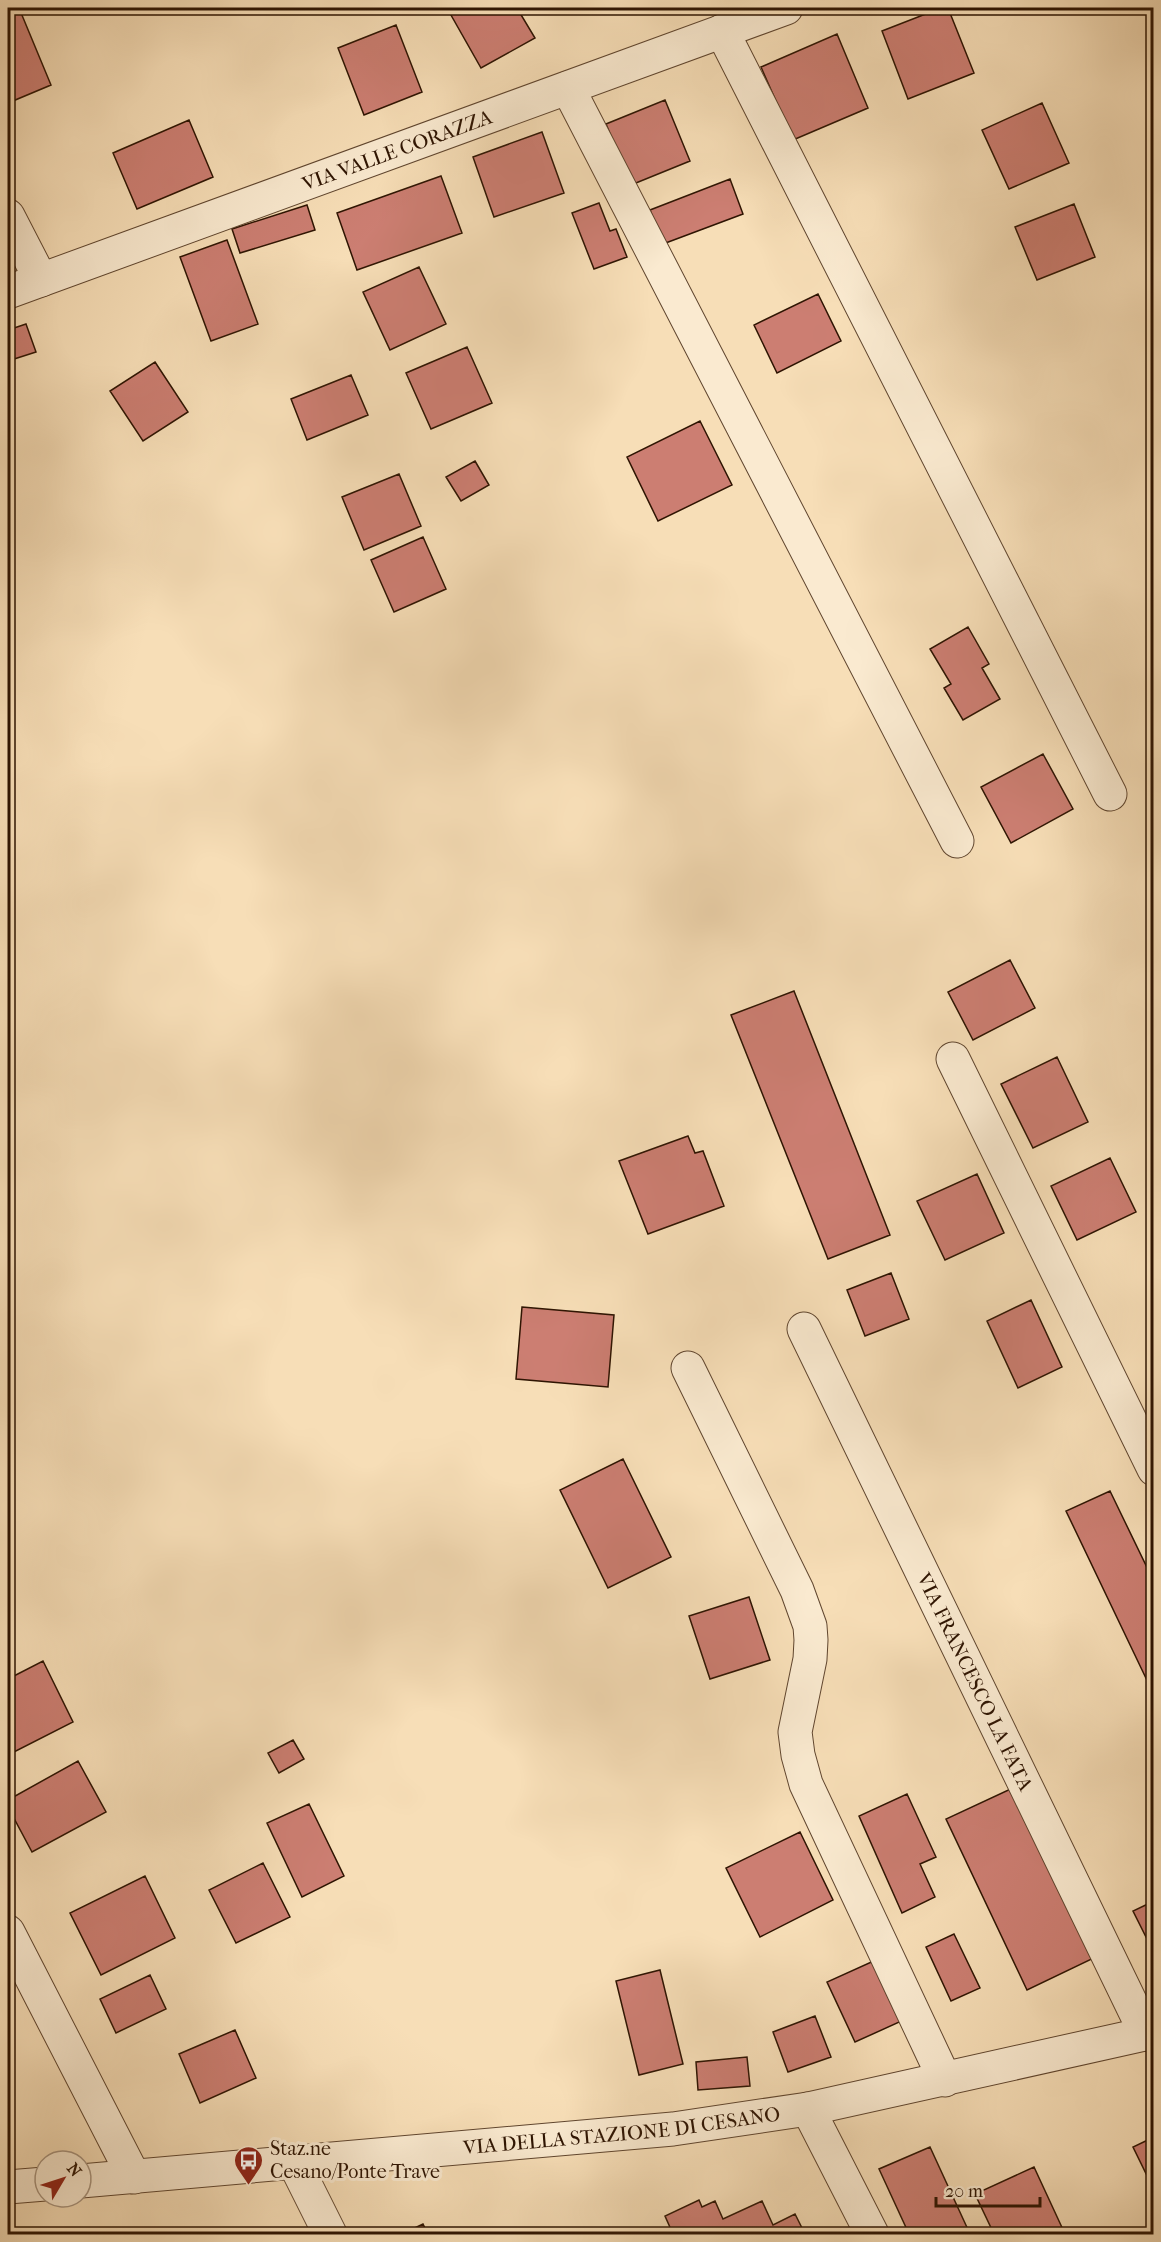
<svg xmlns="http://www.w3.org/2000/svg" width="1161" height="2242" font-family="'IM FELL French Canon',serif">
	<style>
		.building { fill: #cc7e72; stroke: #2e1402; stroke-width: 1.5 }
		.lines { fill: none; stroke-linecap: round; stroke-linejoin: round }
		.minor-casing { stroke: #60462f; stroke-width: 35 }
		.minor { stroke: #faead0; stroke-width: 33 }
		.labels { text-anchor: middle; stroke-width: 6; stroke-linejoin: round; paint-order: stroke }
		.street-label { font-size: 20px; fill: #2e1402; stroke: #faead0 }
		.poi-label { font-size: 20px; fill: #2e1402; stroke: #faead0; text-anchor: start }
	</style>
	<rect width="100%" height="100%" fill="#f7deb7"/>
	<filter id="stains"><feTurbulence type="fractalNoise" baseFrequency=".00333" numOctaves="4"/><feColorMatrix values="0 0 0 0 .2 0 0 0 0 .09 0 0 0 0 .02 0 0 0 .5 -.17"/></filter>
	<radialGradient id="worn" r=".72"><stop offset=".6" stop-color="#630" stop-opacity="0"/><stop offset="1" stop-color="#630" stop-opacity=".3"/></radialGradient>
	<!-- building -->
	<path class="building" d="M 8,8 L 19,8 L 51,85 L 8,103 Z
		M 447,8 L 517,8 L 535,38 L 481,68 Z
		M 941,8 L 948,8 L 974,73 L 908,99 L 882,31 Z
		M 396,25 L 422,92 L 364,115 L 338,48 Z
		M 837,34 L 868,108 L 793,140 L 761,67 Z
		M 665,100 L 690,161 L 631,185 L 606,124 Z
		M 1042,103 L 1069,163 L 1009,189 L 982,130 Z
		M 189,120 L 213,177 L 137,209 L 113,153 Z
		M 542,132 L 564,193 L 494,217 L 473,157 Z
		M 441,176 L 462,233 L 357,270 L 337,213 Z
		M 730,179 L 743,214 L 663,244 L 650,210 Z
		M 599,203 L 610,231 L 616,229 L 627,257 L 594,269 L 572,213 Z
		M 1074,204 L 1095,257 L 1037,280 L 1015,227 Z
		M 307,205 L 315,230 L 240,253 L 232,229 Z
		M 227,240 L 258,324 L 211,341 L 180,257 Z
		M 419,267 L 446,324 L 390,350 L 363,292 Z
		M 818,294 L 841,341 L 777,373 L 754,325 Z
		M 26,324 L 36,352 L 11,360 L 8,350 L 8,330 Z
		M 467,347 L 492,403 L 431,429 L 406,373 Z
		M 155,362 L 188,412 L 143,441 L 110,391 Z
		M 351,375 L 368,415 L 307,440 L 291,399 Z
		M 700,421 L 732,485 L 658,521 L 627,457 Z
		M 475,461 L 489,485 L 461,501 L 446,477 Z
		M 399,474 L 421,526 L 364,550 L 342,497 Z
		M 423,537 L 446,589 L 394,612 L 371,560 Z
		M 968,627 L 989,664 L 982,668 L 1000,699 L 963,720 L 944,688 L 951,684 L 930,649 Z
		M 1043,754 L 1073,809 L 1011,843 L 981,787 Z
		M 1010,960 L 1035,1008 L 973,1040 L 948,992 Z
		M 794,991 L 890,1235 L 828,1259 L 731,1015 Z
		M 1057,1057 L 1088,1122 L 1033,1148 L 1001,1084 Z
		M 688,1136 L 695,1153 L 703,1151 L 724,1206 L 648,1234 L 619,1161 Z
		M 1110,1158 L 1136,1212 L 1077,1240 L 1051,1186 Z
		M 977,1174 L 1004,1233 L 945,1260 L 917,1201 Z
		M 891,1273 L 909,1319 L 865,1336 L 847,1290 Z
		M 1031,1300 L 1062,1367 L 1018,1388 L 987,1321 Z
		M 522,1307 L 614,1315 L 608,1387 L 516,1379 Z
		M 623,1459 L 671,1557 L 608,1588 L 560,1490 Z
		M 1110,1491 L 1154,1582 L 1154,1695 L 1066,1511 Z
		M 749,1597 L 770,1660 L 710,1679 L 689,1616 Z
		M 43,1661 L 73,1722 L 8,1755 L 8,1679 Z
		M 293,1740 L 304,1759 L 279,1773 L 268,1753 Z
		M 78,1761 L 106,1812 L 32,1852 L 8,1807 L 8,1800 Z
		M 1017,1786 L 1098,1956 L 1027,1990 L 946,1819 Z
		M 907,1794 L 936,1857 L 920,1864 L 935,1897 L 902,1913 L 859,1816 Z
		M 309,1804 L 344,1876 L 302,1897 L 267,1823 Z
		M 800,1832 L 833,1900 L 760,1937 L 726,1868 Z
		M 263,1863 L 290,1917 L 236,1943 L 209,1890 Z
		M 145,1876 L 175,1938 L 101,1975 L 70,1913 Z
		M 1154,1901 L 1154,1938 L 1148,1941 L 1133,1911 Z
		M 954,1934 L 980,1988 L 951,2001 L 926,1947 Z
		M 878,1959 L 906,2019 L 855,2042 L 827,1982 Z
		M 660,1970 L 683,2064 L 639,2075 L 616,1981 Z
		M 150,1975 L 166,2009 L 116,2033 L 100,1999 Z
		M 815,2016 L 831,2057 L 788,2072 L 773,2032 Z
		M 235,2030 L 256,2078 L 200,2103 L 179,2054 Z
		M 747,2057 L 750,2086 L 698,2090 L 696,2062 Z
		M 1154,2137 L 1154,2190 L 1133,2147 Z
		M 930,2147 L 970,2234 L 909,2234 L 879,2169 Z
		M 1034,2167 L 1065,2234 L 994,2234 L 975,2194 Z
		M 699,2200 L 702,2207 L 715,2201 L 723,2219 L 762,2201 L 773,2225 L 795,2214 L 805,2234 L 725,2234 L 723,2230 L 712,2234 L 673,2234 L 665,2216 Z
		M 423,2224 L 428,2234 L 402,2234 Z"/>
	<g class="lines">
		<defs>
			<g id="minor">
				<path d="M 722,31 L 1110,794"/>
				<path d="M 568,88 L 957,841"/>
				<path d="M 8,216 L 41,280"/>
				<path id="s1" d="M 8,292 L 786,8"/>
				<path d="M 953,1059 L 1154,1469"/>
				<path id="s2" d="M 804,1329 L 1146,2034"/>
				<path d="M 688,1368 L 797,1590 L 810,1626 L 811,1640 L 810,1659 L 795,1732 L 798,1755 L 806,1784 L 945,2080"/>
				<path d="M 8,1932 L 134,2177"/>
				<path d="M 808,2109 L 872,2234"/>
				<path d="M 295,2164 L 330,2234"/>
				<path id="s3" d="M 81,2181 L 673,2129 L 808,2109 L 1154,2032"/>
				<path d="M 8,2187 L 45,2184"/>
			</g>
		</defs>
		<!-- minor casing -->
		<use href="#minor" class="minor-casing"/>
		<!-- minor -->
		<use href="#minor" class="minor"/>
	</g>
	<!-- icons -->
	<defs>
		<symbol id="bus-pin" viewBox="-11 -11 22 30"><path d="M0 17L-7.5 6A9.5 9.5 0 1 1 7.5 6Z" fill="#8f2418" stroke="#faead0"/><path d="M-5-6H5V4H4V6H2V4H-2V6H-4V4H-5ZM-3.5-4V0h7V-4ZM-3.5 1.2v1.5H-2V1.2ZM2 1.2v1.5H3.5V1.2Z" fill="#fff"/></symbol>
	</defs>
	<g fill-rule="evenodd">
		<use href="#bus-pin" x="232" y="2144" width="33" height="45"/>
	</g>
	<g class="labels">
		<!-- street labels -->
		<g class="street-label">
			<text dy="7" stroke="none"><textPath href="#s1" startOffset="414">VIA VALLE CORAZZA</textPath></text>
			<text dy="7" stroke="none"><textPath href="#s2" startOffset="392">VIA FRANCESCO LA FATA</textPath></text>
			<text dy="7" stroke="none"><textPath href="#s3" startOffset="543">VIA DELLA STAZIONE DI CESANO</textPath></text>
		</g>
		<!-- poi labels -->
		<g class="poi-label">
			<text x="270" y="2155">Staz.ne<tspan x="270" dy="23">Cesano/Ponte Trave</tspan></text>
		</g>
	</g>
	<!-- margin -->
	<rect width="1161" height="2242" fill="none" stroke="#f7deb7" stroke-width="30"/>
	<rect x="9" y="9" width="1143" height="2224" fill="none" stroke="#2e1402" stroke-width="3"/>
	<rect x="15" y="15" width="1131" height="2212" fill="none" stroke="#2e1402" stroke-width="1.5"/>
	<!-- north arrow -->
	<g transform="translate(63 2179) rotate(51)"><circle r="28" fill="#faead0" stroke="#a8947e" stroke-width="1.5"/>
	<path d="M0-4.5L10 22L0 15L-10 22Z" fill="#8f2418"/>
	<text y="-9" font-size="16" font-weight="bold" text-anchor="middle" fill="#2e1402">N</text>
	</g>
	<!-- scale -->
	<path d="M936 2197v9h104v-9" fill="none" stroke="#2e1402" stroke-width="3"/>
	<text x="945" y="2197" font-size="18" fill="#2e1402" stroke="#faead0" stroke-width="4.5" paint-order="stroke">20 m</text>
	<rect width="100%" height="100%" filter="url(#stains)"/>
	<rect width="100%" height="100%" fill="url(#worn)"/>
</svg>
